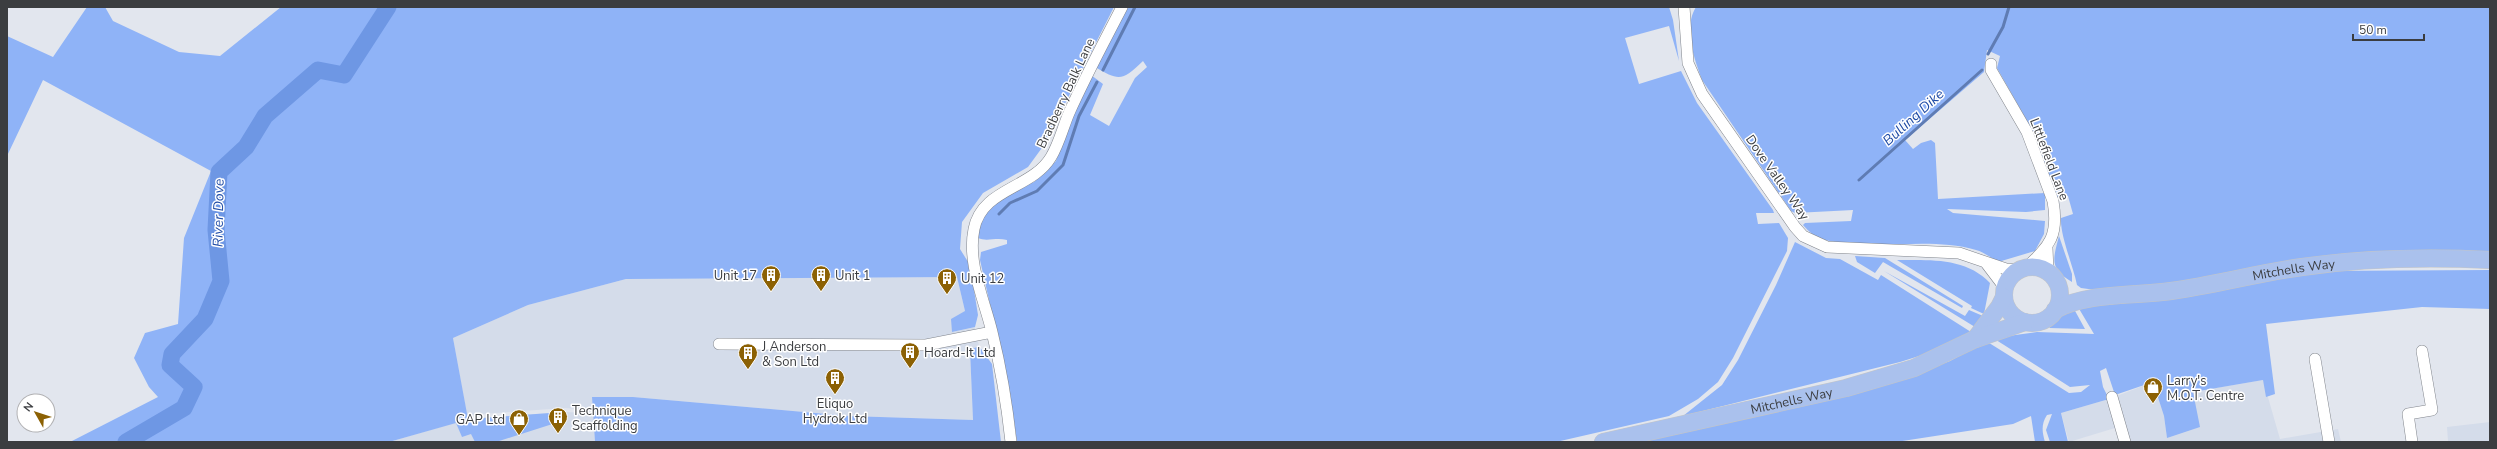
<svg xmlns="http://www.w3.org/2000/svg" width="2497" height="449" font-family="'Nunito Sans',sans-serif">
	<style>
		.built { fill: #d4dcea }
		.green { fill: #8fb3f7 }
		.lines { fill: none; stroke-linecap: round; stroke-linejoin: round }
		.stream { stroke: #5f7cb3; stroke-width: 3 }
		.river { stroke: #6e97e4; stroke-width: 17 }
		.street-casing { stroke: #81858c; stroke-width: 12 }
		.primary-casing { stroke: #c4c5c6; stroke-width: 18 }
		.street { stroke: #fff; stroke-width: 11 }
		.primary { stroke: #aac1ed; stroke-width: 17 }
		.labels { text-anchor: middle; stroke-width: 3; stroke-linejoin: round; paint-order: stroke }
		.street-label { font-size: 13px; fill: #3b3d40; stroke: #fff }
		.poi-label { font-size: 13px; fill: #3b3d40; stroke: #fff; text-anchor: start }
		.water-label { font-size: 14px; font-style: italic; fill: #204ca6; stroke: #fff }
	</style>
	<rect width="100%" height="100%" fill="#e2e6ee"/>
	<!-- built -->
	<path class="built" d="M 957,277 L 965,311 L 952,332 L 975,327 L 979,346 L 970,350 L 973,420 L 849,416 L 633,397 L 592,397 L 593,410 L 565,408 L 467,415 L 453,338 L 528,305 L 626,279 Z
		M 2263,380 L 2280,439 L 2338,429 L 2341,442 L 2127,442 L 2123,429 L 2115,428 L 2069,442 L 2061,413 L 2109,399 L 2153,382 L 2164,416 L 2167,438 L 2192,392 Z
		M 564,412 L 593,413 L 595,442 L 389,442 L 468,419 Z
		M 2490,422 L 2490,442 L 2443,442 L 2448,441 L 2447,427 Z"/>
	<!-- green -->
	<path class="green" d="M 87,7 L 105,7 L 113,21 L 179,52 L 220,56 L 281,7 L 1114,7 L 1044,145 L 1028,167 L 983,193 L 962,222 L 960,249 L 970,265 L 978,315 L 975,327 L 952,332 L 951,319 L 965,311 L 957,277 L 626,279 L 528,305 L 453,338 L 468,419 L 564,412 L 565,420 L 496,442 L 475,442 L 471,434 L 462,437 L 456,423 L 389,442 L 70,442 L 158,397 L 149,387 L 134,358 L 145,333 L 178,324 L 184,238 L 211,171 L 43,80 L 7,156 L 7,36 L 53,57 Z
		M 1126,7 L 1669,7 L 1673,20 L 1679,61 L 1669,26 L 1625,38 L 1639,84 L 1681,71 L 1697,103 L 1773,210 L 1774,213 L 1756,213 L 1758,224 L 1779,223 L 1788,238 L 1787,251 L 1733,358 L 1718,382 L 1698,399 L 1669,416 L 1556,442 L 1017,442 L 1010,393 L 980,260 L 981,252 L 1007,244 L 1007,240 C 996,237 987,242 978,238 L 978,225 L 984,213 L 1008,193 L 1034,182 L 1056,161 L 1071,119 L 1091,75 L 1103,84 L 1090,115 L 1109,126 L 1135,78 L 1147,67 L 1143,61 C 1123,80 1120,82 1095,67 Z
		M 1696,7 L 2490,7 L 2490,252 L 2103,291 L 2081,288 L 2077,285 C 2073,265 2060,236 2061,218 L 2073,214 L 2068,196 L 2056,198 L 2035,135 L 1997,68 L 2000,56 L 1987,50 L 1984,72 L 1905,140 L 1913,149 L 1921,143 L 1931,140 L 1935,143 L 1938,199 L 2045,193 L 2045,210 L 2026,212 L 1947,209 L 1953,213 L 2045,221 L 2044,234 L 2035,251 L 1998,262 C 1991,258 1984,252 1976,250 C 1927,236 1874,252 1825,240 C 1816,238 1809,232 1803,225 L 1805,223 L 1851,221 L 1853,210 L 1795,213 L 1791,211 L 1702,80 C 1694,58 1683,28 1696,7 Z
		M 2059,236 L 2072,274 L 2072,282 C 2049,269 2053,259 2059,236 Z
		M 1795,242 L 1826,258 L 1840,259 L 1878,280 L 1881,275 L 1971,332 L 1932,352 L 1900,362 L 1683,416 L 1722,385 L 1738,360 L 1776,285 Z
		M 1855,256 L 1885,258 L 1963,306 L 1962,308 L 1883,262 L 1875,273 L 1857,262 Z
		M 1897,260 C 1929,260 1966,257 1990,283 L 1984,314 L 1971,308 L 1972,306 Z
		M 2490,270 L 2490,309 L 2422,307 L 2266,324 L 2275,394 L 2266,397 L 2263,380 L 2193,392 L 2200,427 L 2167,438 L 2164,416 L 2153,382 L 2115,395 L 2106,368 L 2100,371 L 2103,387 L 2109,399 L 2061,413 L 2068,442 L 2050,442 L 2046,430 L 2052,414 L 2047,415 C 2041,424 2042,432 2045,442 L 2035,442 L 2031,416 L 2013,424 L 1896,442 L 1624,442 L 1913,374 L 1950,361 L 1986,341 L 2069,393 L 2081,392 L 2090,385 L 2070,387 L 1993,338 L 2037,332 L 2094,334 L 2078,307 L 2138,302 L 2310,271 Z
		M 1884,271 L 1965,316 L 1969,310 L 1983,316 L 1975,327 Z
		M 2074,309 L 2085,329 L 2049,328 L 2062,315 Z
		M 979,346 L 992,364 L 1001,442 L 595,442 L 592,397 L 633,397 L 849,416 L 973,420 L 970,350 Z"/>
	<g class="lines">
		<!-- stream -->
		<path class="stream" d="M 1988,54 L 2003,27 L 2009,7
			M 1103,70 L 1135,7
			M 1859,180 L 1982,70
			M 999,214 L 1010,203 L 1037,191 L 1063,165 L 1079,116 L 1097,82"/>
		<!-- river -->
		<path class="river" d="M 126,442 L 184,408 L 194,387 L 170,365 L 172,354 L 205,319 L 221,281 L 216,230 L 219,172 L 246,147 L 265,116 L 318,70 L 344,75 L 388,7"/>
		<defs>
			<path id="street" d="M 1684,7 L 1688,63 L 1702,94 L 1795,227 L 1803,236 L 1827,247 L 1959,253 L 2006,269 L 2019,270
				M 1991,64 L 1991,70 L 2027,132 L 2053,201 C 2059,236 2050,245 2026,268
				M 2047,248 L 2048,272
				M 1986,263 L 2005,288
				M 719,344 L 926,345 L 992,332
				M 2315,359 L 2329,442
				M 2112,397 L 2125,442
				M 1011,442 C 1007,405 1001,368 992,332 C 984,299 967,263 974,229 C 982,188 1032,189 1051,157 C 1059,144 1063,127 1069,113 C 1085,77 1104,42 1122,7
				M 2412,442 L 2408,414 L 2432,410 L 2422,351"/>
			<g id="primary">
				<circle cx="2032" cy="295" r="28"/>
				<path id="s1" d="M 2055,310 C 2087,292 2136,296 2171,291 C 2215,285 2258,273 2302,267 C 2365,258 2427,257 2490,260"/>
				<path d="M 1975,339 L 1999,307 L 2004,297"/>
				<path id="s2" d="M 1603,442 L 1846,388 L 1914,368 L 1973,340 L 2025,322"/>
			</g>
		</defs>
		<!-- street casing -->
		<use href="#street" class="street-casing"/>
		<!-- primary casing -->
		<use href="#primary" class="primary-casing"/>
		<!-- street -->
		<use href="#street" class="street"/>
		<!-- primary -->
		<use href="#primary" class="primary"/>
	</g>
	<!-- icons -->
	<defs>
		<symbol id="building-pin" viewBox="-11 -11 22 30"><path d="M0 17L-7.5 6A9.5 9.5 0 1 1 7.5 6Z" fill="#8c6104" stroke="#fff"/><path d="M-4-6H4V6H1V3H-1V6H-4ZM-2.5-4.3h1.7v1.8h-1.7ZM.8-4.3h1.7v1.8H.8ZM-2.5-1h1.7V.8h-1.7ZM.8-1h1.7V.8H.8Z" fill="#fff"/></symbol>
		<symbol id="shop-pin" viewBox="-11 -11 22 30"><path d="M0 17L-7.5 6A9.5 9.5 0 1 1 7.5 6Z" fill="#8c6104" stroke="#fff"/><path d="M-5-2.5h2.3a2.7 3.5 0 0 1 5.4 0H5L5.5 6h-11ZM-1.5-2.5h3a1.5 2.3 0 0 0-3 0Z" fill="#fff"/></symbol>
	</defs>
	<g fill-rule="evenodd">
		<use href="#building-pin" x="760" y="264" width="22" height="30"/>
		<use href="#building-pin" x="810" y="264" width="22" height="30"/>
		<use href="#building-pin" x="936" y="267" width="22" height="30"/>
		<use href="#building-pin" x="899" y="341" width="22" height="30"/>
		<use href="#building-pin" x="737" y="342" width="22" height="30"/>
		<use href="#building-pin" x="824" y="367" width="22" height="30"/>
		<use href="#shop-pin" x="2142" y="376" width="22" height="30"/>
		<use href="#building-pin" x="547" y="406" width="22" height="30"/>
		<use href="#shop-pin" x="508" y="408" width="22" height="30"/>
	</g>
	<g class="labels">
		<!-- street labels -->
		<g class="street-label">
			<text transform="translate(1065 93) rotate(-65)" y="5">Bradberry Balk Lane</text>
			<text transform="translate(2050 159) rotate(69)" y="5">Littlefield Lane</text>
			<text transform="translate(1778 177) rotate(55)" y="5">Dove Valley Way</text>
			<text dy="5" stroke="none"><textPath href="#s1" startOffset="243">Mitchells Way</textPath></text>
			<text dy="5" stroke="none"><textPath href="#s2" startOffset="193">Mitchells Way</textPath></text>
		</g>
		<!-- poi labels -->
		<g class="poi-label">
			<text x="757" y="280" text-anchor="end">Unit 17</text>
			<text x="835" y="280">Unit 1</text>
			<text x="961" y="283">Unit 12</text>
			<text x="762" y="351">J Anderson<tspan x="762" dy="15">&amp; Son Ltd</tspan></text>
			<text x="924" y="357">Hoard-It Ltd</text>
			<text x="2167" y="385">Larry's<tspan x="2167" dy="15">M.O.T. Centre</tspan></text>
			<text x="835" y="408" text-anchor="middle">Eliquo<tspan x="835" dy="15">Hydrok Ltd</tspan></text>
			<text x="572" y="415">Technique<tspan x="572" dy="15">Scaffolding</tspan></text>
			<text x="505" y="424" text-anchor="end">GAP Ltd</text>
		</g>
		<!-- water labels -->
		<g class="water-label">
			<text transform="translate(1913 117) rotate(-42)" y="5">Bulling Dike</text>
			<text transform="translate(218 213) rotate(-89)" y="5">River Dove</text>
		</g>
	</g>
	<!-- border -->
	<rect width="2497" height="449" fill="none" stroke="#3b3d40" stroke-width="16"/>
	<!-- north arrow -->
	<g transform="translate(36 413) rotate(309)"><circle r="19" fill="#ffffff" stroke="#b1b1b3"/>
	<path d="M0-3L7 15L0 10L-7 15Z" fill="#8c6104"/>
	<text y="-6" font-size="11" font-weight="bold" text-anchor="middle" fill="#3b3d40">N</text>
	</g>
	<!-- scale -->
	<path d="M2353 34v6h71v-6" fill="none" stroke="#3b3d40" stroke-width="2"/>
	<text x="2359" y="34" font-size="12" fill="#3b3d40" stroke="#ffffff" stroke-width="3" paint-order="stroke">50 m</text>
</svg>
